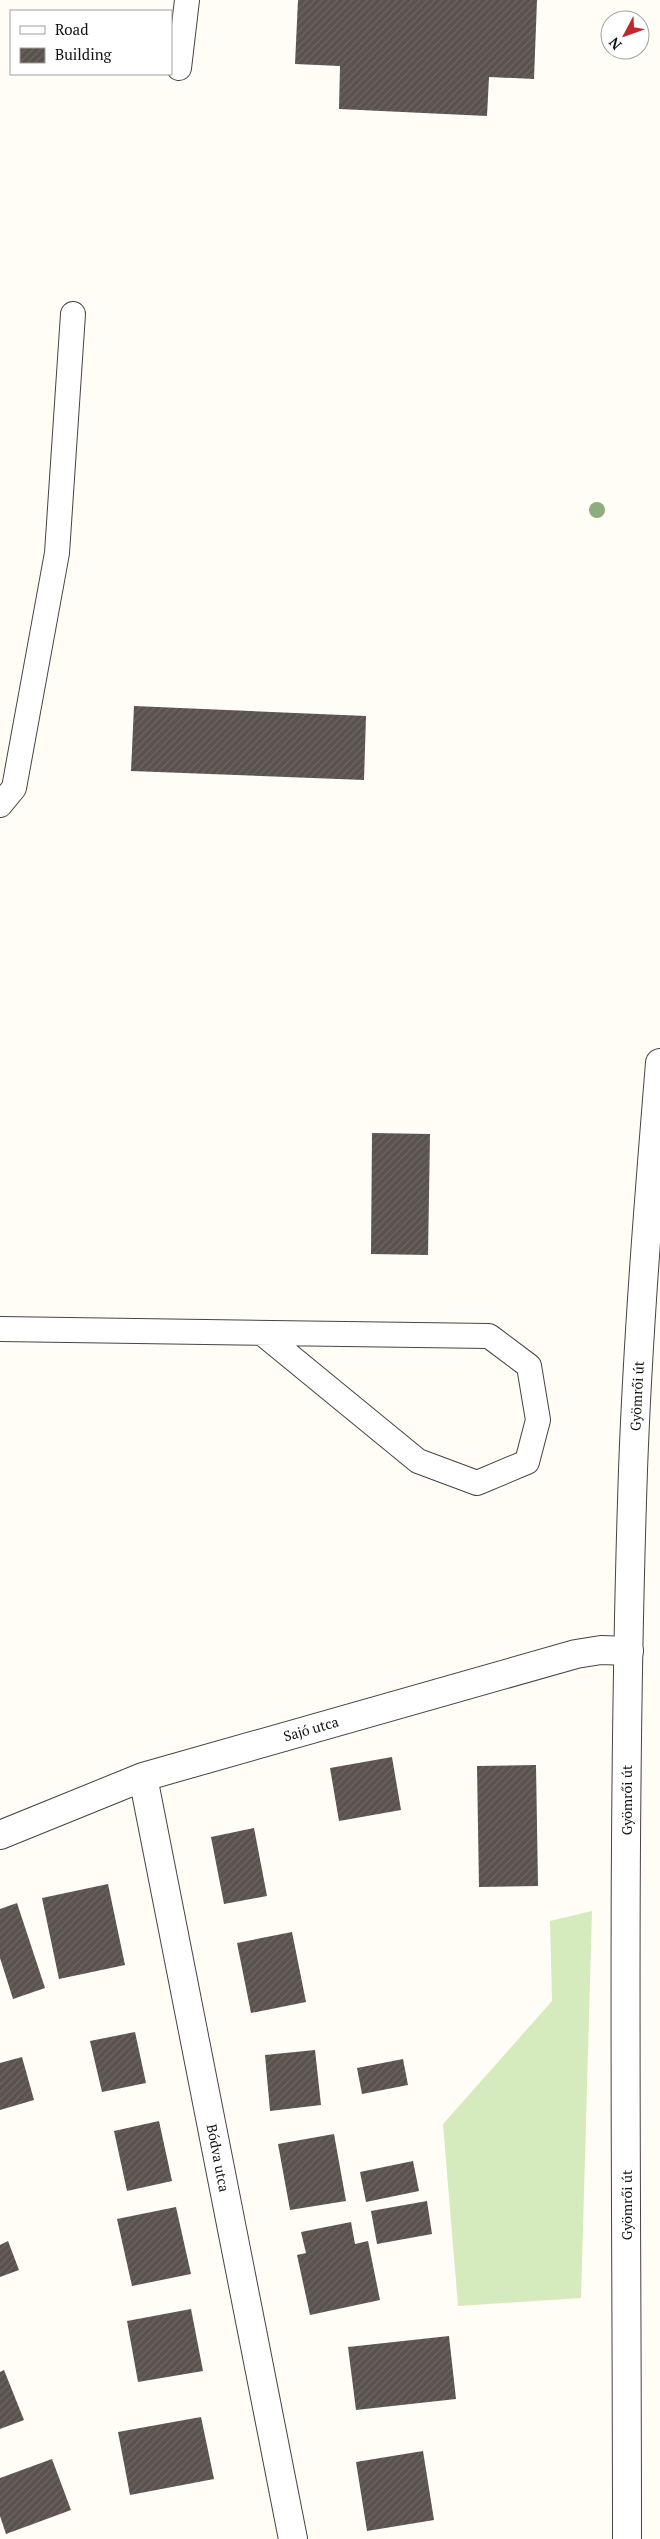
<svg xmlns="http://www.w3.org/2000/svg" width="660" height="2539" font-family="'PT Serif',serif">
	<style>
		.grass { fill: #d5ebbd }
		.building { fill: url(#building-hatch) }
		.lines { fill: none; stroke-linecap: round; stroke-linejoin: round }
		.service-casing { stroke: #444; stroke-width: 26 }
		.minor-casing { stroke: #444; stroke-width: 30 }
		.tertiary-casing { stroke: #444; stroke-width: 30 }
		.service { stroke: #fff; stroke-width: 24 }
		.minor { stroke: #fff; stroke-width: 28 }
		.tertiary { stroke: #fff; stroke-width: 28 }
		.tree { fill: #8dad7f }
		.labels { text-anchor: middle; stroke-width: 5; stroke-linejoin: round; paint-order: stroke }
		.street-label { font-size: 14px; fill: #111; stroke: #fff }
	</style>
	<defs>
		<pattern id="building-hatch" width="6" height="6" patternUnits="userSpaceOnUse" patternTransform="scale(1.25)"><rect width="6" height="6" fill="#5a524d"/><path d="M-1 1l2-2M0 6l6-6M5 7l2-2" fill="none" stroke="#6d6662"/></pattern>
	</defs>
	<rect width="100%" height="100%" fill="#fffdf5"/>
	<!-- grass -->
	<path class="grass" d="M 592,1911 L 581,2298 L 458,2306 L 443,2124 L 552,2001 L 550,1921 Z"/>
	<!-- building -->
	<path class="building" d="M 298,0 L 537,0 L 534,79 L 489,77 L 487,116 L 339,109 L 340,66 L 295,64 Z
		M 134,706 L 366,716 L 364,780 L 131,771 Z
		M 372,1133 L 430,1134 L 428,1255 L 371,1254 Z
		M 392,1757 L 401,1810 L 339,1821 L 330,1768 Z
		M 536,1765 L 538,1886 L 479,1887 L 477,1766 Z
		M 254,1828 L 267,1896 L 224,1904 L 211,1837 Z
		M 108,1884 L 125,1965 L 59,1979 L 42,1898 Z
		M 17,1903 L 45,1988 L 13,1999 L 0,1958 L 0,1909 Z
		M 292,1932 L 306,2002 L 251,2013 L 237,1943 Z
		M 135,2032 L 146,2083 L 102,2092 L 90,2041 Z
		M 315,2050 L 321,2105 L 270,2111 L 265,2055 Z
		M 22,2057 L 34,2100 L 0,2110 L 0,2063 Z
		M 403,2059 L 408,2085 L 362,2094 L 357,2068 Z
		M 159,2121 L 172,2181 L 127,2191 L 114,2131 Z
		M 334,2134 L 346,2201 L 290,2210 L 278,2144 Z
		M 413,2161 L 419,2191 L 366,2202 L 360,2172 Z
		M 427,2201 L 432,2234 L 377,2244 L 371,2211 Z
		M 176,2207 L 191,2274 L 132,2286 L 117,2219 Z
		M 351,2222 L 355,2244 L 368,2241 L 380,2300 L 310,2315 L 297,2255 L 306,2253 L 301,2232 Z
		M 8,2241 L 19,2270 L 0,2277 L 0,2245 Z
		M 191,2309 L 203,2371 L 138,2382 L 127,2321 Z
		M 449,2336 L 456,2399 L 356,2410 L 348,2347 Z
		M 4,2370 L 24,2420 L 0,2429 L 0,2372 Z
		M 201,2417 L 214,2479 L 130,2495 L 118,2432 Z
		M 423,2451 L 434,2520 L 367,2531 L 356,2462 Z
		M 52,2459 L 71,2510 L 6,2534 L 0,2516 L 0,2478 Z"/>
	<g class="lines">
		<defs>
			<path id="service" d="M 179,68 L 187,0
				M 0,805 L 14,788 L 57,553 L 73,314
				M 0,1329 L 489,1336 L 529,1366 L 538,1420 L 527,1462 L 477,1483 L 418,1461 L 263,1334"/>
			<path id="minor" d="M 143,1777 L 293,2539
				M 0,1835 L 143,1777 L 576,1654 L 601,1650 L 629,1651"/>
			<path id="tertiary" d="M 627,2539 C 627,2183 621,1826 633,1470 C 638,1334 649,1198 660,1063"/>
		</defs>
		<!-- service casing -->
		<use href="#service" class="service-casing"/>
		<!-- minor casing -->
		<use href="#minor" class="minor-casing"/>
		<!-- tertiary casing -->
		<use href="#tertiary" class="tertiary-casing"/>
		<!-- service -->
		<use href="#service" class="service"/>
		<!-- minor -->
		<use href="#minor" class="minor"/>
		<!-- tertiary -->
		<use href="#tertiary" class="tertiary"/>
	</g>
	<!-- trees -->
	<circle class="tree" cx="597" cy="510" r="8"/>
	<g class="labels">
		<!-- street labels -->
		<g class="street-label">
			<text transform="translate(637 1396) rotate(-87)" y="5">Gyömrői út</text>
			<text transform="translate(311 1729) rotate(-16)" y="5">Sajó utca</text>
			<text transform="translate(627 1800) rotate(-90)" y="5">Gyömrői út</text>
			<text transform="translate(218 2158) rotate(79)" y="5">Bódva utca</text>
			<text transform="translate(627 2205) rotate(-90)" y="5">Gyömrői út</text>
		</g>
	</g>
	<!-- legend -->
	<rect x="10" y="10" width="162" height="65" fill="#ffffff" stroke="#a0a0a0"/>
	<rect x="20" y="26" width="25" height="8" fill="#ffffff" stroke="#a0a0a0"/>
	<text x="55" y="35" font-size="15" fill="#111111">Road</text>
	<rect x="20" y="48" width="25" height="15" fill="url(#building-hatch)" stroke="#a0a0a0"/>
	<text x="55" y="60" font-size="15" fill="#111111">Building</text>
	<!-- north arrow -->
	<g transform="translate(625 35) rotate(229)"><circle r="24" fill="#ffffff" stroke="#a0a0a0"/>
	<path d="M0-4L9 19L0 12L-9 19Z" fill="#c4262e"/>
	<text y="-8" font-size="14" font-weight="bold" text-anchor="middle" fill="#111111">N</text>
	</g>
</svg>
